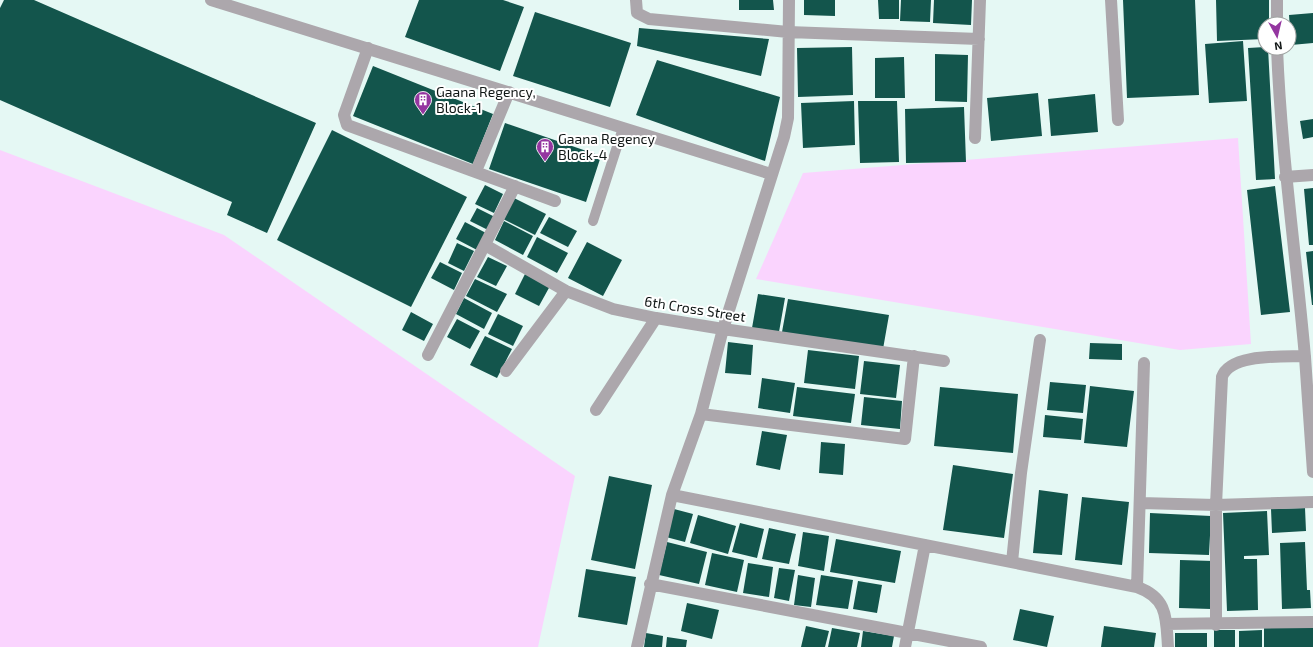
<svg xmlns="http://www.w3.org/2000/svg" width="1313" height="647" font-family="'Exo 2',sans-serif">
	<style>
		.green { fill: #fad4fe }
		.building { fill: #13554c }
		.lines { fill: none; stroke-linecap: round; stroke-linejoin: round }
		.service { stroke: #aca7ac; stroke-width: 10 }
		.minor { stroke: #aca7ac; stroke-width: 12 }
		.labels { text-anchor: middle; stroke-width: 4; stroke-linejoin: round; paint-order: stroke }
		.poi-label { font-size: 14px; fill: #101615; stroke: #fff; text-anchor: start }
		.street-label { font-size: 14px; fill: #101615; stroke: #fff }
	</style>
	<rect width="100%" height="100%" fill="#e5f8f4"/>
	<!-- green -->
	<path class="green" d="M 1238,138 L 1251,344 L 1180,350 L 756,279 L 803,173 Z
		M 0,150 L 224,235 L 575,476 L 538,647 L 0,647 Z"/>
	<!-- building -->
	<path class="building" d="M 4,0 L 34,0 L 316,123 L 267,233 L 227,215 L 232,202 L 0,100 L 0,8 Z
		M 419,0 L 503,0 L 524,7 L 500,71 L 405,37 Z
		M 739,0 L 773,0 L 774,10 L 739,10 Z
		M 804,0 L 835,0 L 835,16 L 804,15 Z
		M 878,0 L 899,0 L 899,19 L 879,19 Z
		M 901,0 L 931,0 L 930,22 L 900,21 Z
		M 934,0 L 972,0 L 971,25 L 933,23 Z
		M 1123,0 L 1195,0 L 1199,95 L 1127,98 Z
		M 1216,0 L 1269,0 L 1269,24 L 1265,24 L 1265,39 L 1217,41 Z
		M 535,12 L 631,43 L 610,107 L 513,76 Z
		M 1313,13 L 1313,43 L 1291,45 L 1289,15 Z
		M 639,28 L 769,39 L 761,76 L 637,46 Z
		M 1243,41 L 1247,101 L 1209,103 L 1205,44 Z
		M 852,47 L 853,95 L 798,97 L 797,48 Z
		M 1265,47 L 1268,48 L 1275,179 L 1256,180 L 1248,48 Z
		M 935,54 L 968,55 L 967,102 L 935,101 Z
		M 904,57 L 905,98 L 875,98 L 875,58 Z
		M 657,60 L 780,97 L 765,161 L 636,115 Z
		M 373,66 L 493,114 L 473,164 L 353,116 Z
		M 1038,93 L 1042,136 L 991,141 L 987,98 Z
		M 1095,94 L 1098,132 L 1051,136 L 1048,99 Z
		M 854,101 L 855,145 L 803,148 L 801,103 Z
		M 858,101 L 897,101 L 899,162 L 860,163 Z
		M 964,107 L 966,162 L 906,163 L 905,109 Z
		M 1313,119 L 1313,137 L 1303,139 L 1300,121 Z
		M 505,123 L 601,156 L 586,202 L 489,169 Z
		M 332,130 L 467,197 L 411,307 L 277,240 Z
		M 485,185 L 503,194 L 494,213 L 475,204 Z
		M 1275,186 L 1290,312 L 1261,315 L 1247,190 Z
		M 1313,188 L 1313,245 L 1309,245 L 1304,189 Z
		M 512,197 L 546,214 L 535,235 L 501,218 Z
		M 477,208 L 495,217 L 488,230 L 470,221 Z
		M 549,217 L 577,231 L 568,247 L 540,233 Z
		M 504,221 L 533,236 L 523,255 L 495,240 Z
		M 465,222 L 486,233 L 477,250 L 456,239 Z
		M 537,237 L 568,253 L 557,273 L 527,257 Z
		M 587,242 L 622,260 L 603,296 L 568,278 Z
		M 457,243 L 474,251 L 464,271 L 448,263 Z
		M 1313,251 L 1313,305 L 1312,305 L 1306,252 Z
		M 488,257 L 507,266 L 496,286 L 477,277 Z
		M 440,262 L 462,273 L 454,290 L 431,278 Z
		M 525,274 L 550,286 L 539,306 L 515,294 Z
		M 475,279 L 507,294 L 497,312 L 466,296 Z
		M 758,294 L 785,298 L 779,332 L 752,328 Z
		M 464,298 L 492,313 L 484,329 L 456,314 Z
		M 788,299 L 889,315 L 883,349 L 782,332 Z
		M 411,312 L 433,324 L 424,341 L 402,330 Z
		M 498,314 L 523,326 L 513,346 L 488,334 Z
		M 457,319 L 480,331 L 470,349 L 447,337 Z
		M 485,336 L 512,349 L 497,378 L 470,365 Z
		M 728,342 L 753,345 L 751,375 L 725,373 Z
		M 1090,343 L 1122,344 L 1122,360 L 1089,359 Z
		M 808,350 L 859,356 L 855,389 L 804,383 Z
		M 864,361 L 900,365 L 896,398 L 860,394 Z
		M 762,378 L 795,383 L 790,413 L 758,408 Z
		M 1050,382 L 1086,385 L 1083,413 L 1047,410 Z
		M 1090,386 L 1134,391 L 1127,447 L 1084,443 Z
		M 797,387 L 855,394 L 851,423 L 793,416 Z
		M 940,387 L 1018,394 L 1013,453 L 934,446 Z
		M 864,397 L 902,401 L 900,429 L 861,425 Z
		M 1045,415 L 1083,419 L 1081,440 L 1043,437 Z
		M 762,431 L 787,435 L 780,470 L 756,465 Z
		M 821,442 L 845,444 L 843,475 L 819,473 Z
		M 953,465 L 1013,474 L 1004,538 L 943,530 Z
		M 609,476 L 652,485 L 635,569 L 591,560 Z
		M 1039,490 L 1068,494 L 1062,555 L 1033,553 Z
		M 1082,497 L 1129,502 L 1122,565 L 1075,560 Z
		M 1305,508 L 1306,531 L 1272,533 L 1271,509 Z
		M 674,509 L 693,514 L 685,542 L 666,537 Z
		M 1267,511 L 1269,555 L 1244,556 L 1244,559 L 1257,559 L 1258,610 L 1227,611 L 1223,513 Z
		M 1150,513 L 1211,516 L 1209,555 L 1149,553 Z
		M 698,515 L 736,526 L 728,554 L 690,543 Z
		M 740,523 L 764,529 L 757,558 L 732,552 Z
		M 769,528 L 796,534 L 789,564 L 762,559 Z
		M 803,532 L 829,536 L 824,571 L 798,566 Z
		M 836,539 L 901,551 L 895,583 L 830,572 Z
		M 667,542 L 707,552 L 699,584 L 659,575 Z
		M 1305,542 L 1307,590 L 1310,590 L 1311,608 L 1282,609 L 1280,543 Z
		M 712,553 L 744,560 L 737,592 L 705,585 Z
		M 1180,560 L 1213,561 L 1211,609 L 1179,608 Z
		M 748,563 L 773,567 L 769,597 L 743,593 Z
		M 779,568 L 795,570 L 789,601 L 774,598 Z
		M 586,569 L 636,577 L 627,625 L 578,617 Z
		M 798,575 L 815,578 L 811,607 L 794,605 Z
		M 821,575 L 853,580 L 848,609 L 816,605 Z
		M 858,581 L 882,585 L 877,613 L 853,609 Z
		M 687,603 L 719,610 L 712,639 L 681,631 Z
		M 1020,609 L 1054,616 L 1047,647 L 1013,640 Z
		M 806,626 L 829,631 L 825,647 L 801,647 Z
		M 1104,626 L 1156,633 L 1154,647 L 1101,647 Z
		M 1313,626 L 1313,647 L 1264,647 L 1264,627 Z
		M 832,628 L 860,633 L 857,647 L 828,647 Z
		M 1214,630 L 1235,630 L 1235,647 L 1214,647 Z
		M 1262,630 L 1262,647 L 1239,647 L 1239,631 Z
		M 863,631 L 894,636 L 892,647 L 861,647 Z
		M 646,633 L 663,636 L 662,647 L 644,647 Z
		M 1175,633 L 1207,633 L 1207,647 L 1175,647 Z
		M 667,637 L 687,640 L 686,647 L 666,647 Z"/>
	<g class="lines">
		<!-- service -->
		<path class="service" d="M 593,221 L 623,128"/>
		<!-- minor -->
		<path class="minor" d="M 211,0 L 771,174
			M 636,0 L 637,13 L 649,19 L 788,32 L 979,39
			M 1111,0 L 1118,120
			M 1277,24 L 1277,0
			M 368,48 L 344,115 L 347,125 L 555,201
			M 1277,48 C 1281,152 1296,254 1305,357 C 1308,395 1310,434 1313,472
			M 975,138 L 980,0
			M 476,171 L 509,92
			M 1285,177 L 1313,175
			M 485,245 L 566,291 L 613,309 L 656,318 L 723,329 L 944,361
			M 428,355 L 515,186
			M 506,371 L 566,291
			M 596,410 L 656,318
			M 701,414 L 905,439 L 914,356
			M 672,495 L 1137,587 C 1168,598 1166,618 1168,647
			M 1140,503 L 1216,505 L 1313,502
			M 1012,562 L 1021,473 L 1040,340
			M 650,584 L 981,647
			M 1137,587 L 1144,363
			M 1166,624 L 1313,622
			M 1216,625 L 1216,505 L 1222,377 C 1230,353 1284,357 1305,356
			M 637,647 L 672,495 L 701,414 L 723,329 L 784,137 L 788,118 L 789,0
			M 905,647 L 925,545"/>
	</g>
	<!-- icons -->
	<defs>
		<symbol id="building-pin" viewBox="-11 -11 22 30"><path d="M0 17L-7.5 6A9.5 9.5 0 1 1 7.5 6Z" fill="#9436a0" stroke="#fff"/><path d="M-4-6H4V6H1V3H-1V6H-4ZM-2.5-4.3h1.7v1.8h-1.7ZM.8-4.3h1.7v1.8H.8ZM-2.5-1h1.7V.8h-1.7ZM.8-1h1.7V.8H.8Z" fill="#fff"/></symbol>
	</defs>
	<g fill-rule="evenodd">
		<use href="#building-pin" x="413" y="90" width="20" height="27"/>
		<use href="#building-pin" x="535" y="137" width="20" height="27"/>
	</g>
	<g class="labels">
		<!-- poi labels -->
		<g class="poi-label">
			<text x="436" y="97">Gaana Regency,<tspan x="436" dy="16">Block-1</tspan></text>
			<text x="558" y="144">Gaana Regency<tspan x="558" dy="16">Block-4</tspan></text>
		</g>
		<!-- street labels -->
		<g class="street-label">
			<text transform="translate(695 309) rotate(9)" y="5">6th Cross Street</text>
		</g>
	</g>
	<!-- north arrow -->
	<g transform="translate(1277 36) rotate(172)"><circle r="19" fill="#ffffff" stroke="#9fa2a1"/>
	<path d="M0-3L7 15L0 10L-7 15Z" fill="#9436a0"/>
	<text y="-6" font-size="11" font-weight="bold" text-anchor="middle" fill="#101615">N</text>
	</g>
</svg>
